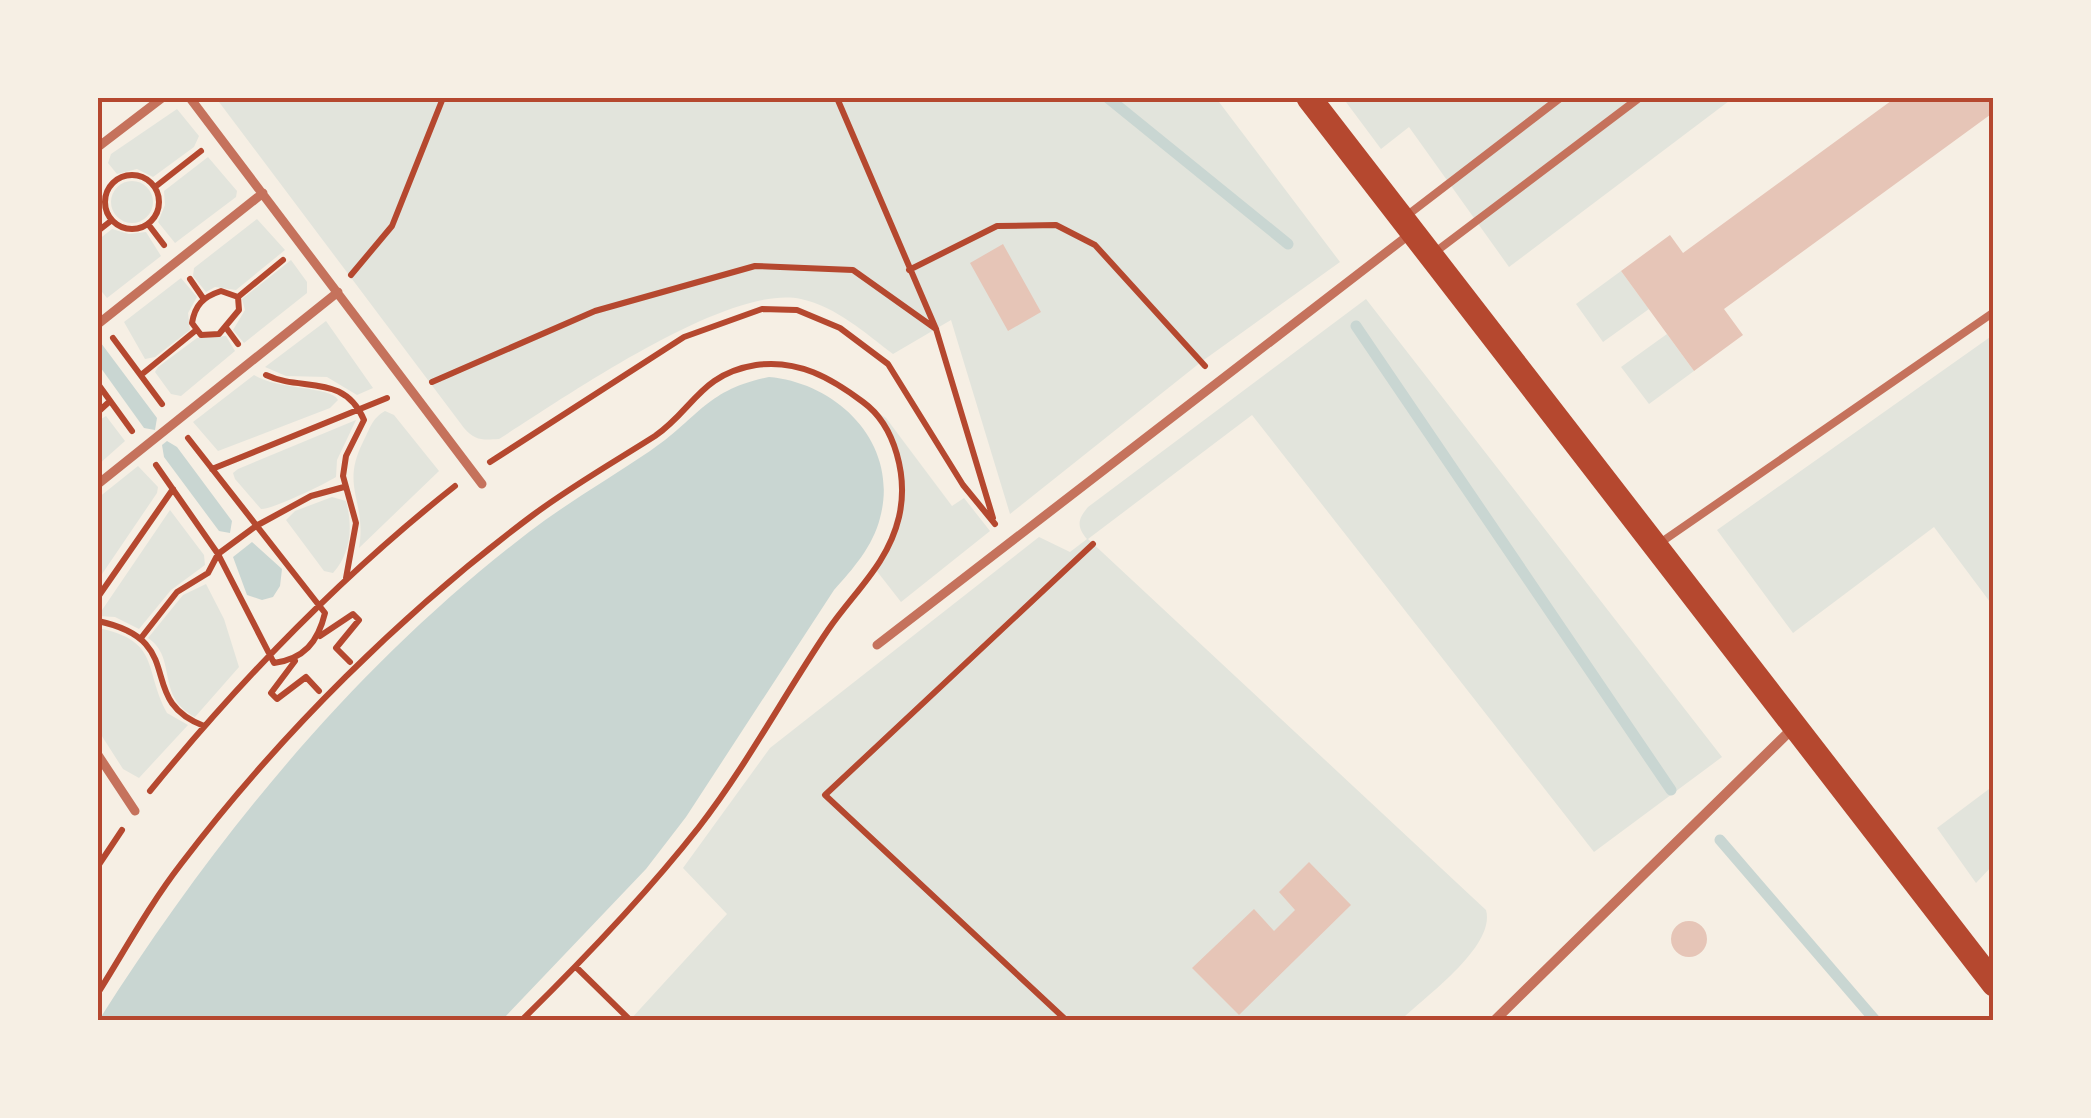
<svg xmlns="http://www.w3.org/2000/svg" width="2091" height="1118" font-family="'Fira Sans Condensed',sans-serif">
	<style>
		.green { fill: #e2e4dc }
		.water { fill: #c9d6d2 }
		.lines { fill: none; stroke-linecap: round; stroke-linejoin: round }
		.stream { stroke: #c9d6d2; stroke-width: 11 }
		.building { fill: #e6c5b7 }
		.path { stroke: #b5482f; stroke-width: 6 }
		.service { stroke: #c5725c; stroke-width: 8 }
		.pedestrian { stroke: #c5725c; stroke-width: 9 }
		.minor { stroke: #c5725c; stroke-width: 10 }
		.primary { stroke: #b5482f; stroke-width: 25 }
		.neatline { fill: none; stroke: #b5482f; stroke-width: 4 }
	</style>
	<rect width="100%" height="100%" fill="#f6efe4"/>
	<!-- green -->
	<path class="green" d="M 216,98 L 1216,98 L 1340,262 L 1201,362 L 1010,514 L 951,320 L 893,354 C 865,333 837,307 801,299 C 728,283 564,398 499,439 C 483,440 475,441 464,428 Z
		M 1343,98 L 1733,98 L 1509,267 L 1409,127 L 1381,149 Z
		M 177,109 L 199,136 L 194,147 L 153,177 L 137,169 L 117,174 L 108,163 L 111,154 Z
		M 208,157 L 237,191 L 236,197 L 175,243 L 158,222 L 165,205 L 164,191 Z
		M111 202a21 21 0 1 1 42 0a21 21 0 1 1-42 0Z
		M 257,219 L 285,250 L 236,290 L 215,287 L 206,292 L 193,276 L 194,268 Z
		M 112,229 L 129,234 L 146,232 L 161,256 L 107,298 L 98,287 L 98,240 Z
		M 291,260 L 307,282 L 307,293 L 244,343 L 233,330 L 245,310 L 242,299 Z
		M 1621,271 L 1649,309 L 1603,342 L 1576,304 Z
		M 181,278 L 197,297 L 188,313 L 190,330 L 155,357 L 145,359 L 124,322 Z
		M 1366,299 L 1722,757 L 1594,852 L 1252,415 L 1088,539 L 1486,910 C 1496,946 1426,996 1401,1020 L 630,1020 L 727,914 L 683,868 L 770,748 L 1039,537 L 1070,552 L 1087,539 C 1076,526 1078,519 1088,507 Z
		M 326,321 L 373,388 L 357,395 L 327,377 L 286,376 L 265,367 Z
		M 1667,334 L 1694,371 L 1649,404 L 1621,367 Z
		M 1993,335 L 1993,606 L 1934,527 L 1793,633 L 1717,530 Z
		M 226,336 L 235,351 L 181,396 L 171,394 L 155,372 L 158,367 L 197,338 Z
		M 254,375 C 277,390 331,386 338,400 L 330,408 L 218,451 L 193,422 Z
		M 872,409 L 886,418 L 952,506 L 964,498 L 990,531 L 901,602 L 876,570 C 904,504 913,472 872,409 Z
		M 385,411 L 394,415 L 439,471 L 359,548 C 367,501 340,488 363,442 C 370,429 371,419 385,411 Z
		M 106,416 L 125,441 L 98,465 L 98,421 Z
		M 356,420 L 337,460 L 336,477 C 325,484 271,510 261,509 L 235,479 L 233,473 L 238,469 Z
		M 138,466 L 158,487 L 157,493 L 98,580 L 98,498 Z
		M 332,497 L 346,501 C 353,527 351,553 333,573 L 324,571 L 286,520 L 295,511 Z
		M 170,510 L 204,555 L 205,565 L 171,590 L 139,629 L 115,617 L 98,616 Z
		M 206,584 L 224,619 L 239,667 L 195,717 C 155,696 178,658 148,638 L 183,595 Z
		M 98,628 C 161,641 143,668 167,713 L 188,725 L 139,778 L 123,769 L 98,730 Z
		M 1993,786 L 1993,865 L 1976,883 L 1937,828 Z"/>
	<!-- water -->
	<path class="water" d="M 98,339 L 157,418 L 155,430 L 144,428 L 98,364 Z
		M 769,377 C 838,383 900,444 880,518 C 873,546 853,569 834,590 L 686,817 L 646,869 L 504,1018 L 99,1020 C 216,836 354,666 529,532 C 567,503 610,478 650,451 C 698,419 705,390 769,377 Z
		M 167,441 L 177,447 L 232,521 L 230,533 L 219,531 L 164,457 L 162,445 Z
		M 252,542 L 282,569 L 280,586 L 273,597 L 262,600 L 247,595 L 233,557 Z"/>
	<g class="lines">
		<!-- stream -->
		<path class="stream" d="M 1108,98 L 1288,244
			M 1356,326 L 1671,790
			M 1720,840 L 1875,1020"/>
	</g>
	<!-- building -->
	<path class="building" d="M 1895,98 L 1994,98 L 1994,112 L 1724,309 L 1743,335 L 1694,371 L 1621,271 L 1670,235 L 1683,253 Z
		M 1003,244 L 1041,312 L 1008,331 L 970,263 Z
		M 1309,862 L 1351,905 L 1239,1015 L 1192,968 L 1254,909 L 1274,931 L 1295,910 L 1279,892 Z
		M1671 939a18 18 0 1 1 36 0a18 18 0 1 1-36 0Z"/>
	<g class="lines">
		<!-- path -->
		<path class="path" d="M 837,98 L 936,329 L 993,518
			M105 202a27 27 0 1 1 54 0a27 27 0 1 1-54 0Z
			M 155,187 L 201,151
			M 148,224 L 164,245
			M 98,231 L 112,220
			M 909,270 L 997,226 L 1056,225 L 1095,245 L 1205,366
			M 351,275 L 392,226 L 443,98
			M 190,279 L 203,298
			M 221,291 L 238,297 L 239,310 L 219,334 L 201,335 L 192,323 C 195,305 203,297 221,291 Z
			M 238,297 L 283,260
			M 227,329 L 238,344
			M 113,338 L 162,404
			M 141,375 L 195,331
			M 266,375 C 302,392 344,373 364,420 L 346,456 L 343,476 L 356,523 L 346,578
			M 432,382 L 595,311 L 755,266 L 853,270 L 936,329
			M 98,384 L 132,431
			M 98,412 L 110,401
			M 490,462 L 684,337 L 762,309 L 797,310 L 840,328 L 888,364 L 963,485 L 995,524
			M 156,465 L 218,554 L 274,663 C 304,659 318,642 325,613 L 188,438
			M 212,469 L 387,398
			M 98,597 L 173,489
			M 98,621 C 191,641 133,699 204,726
			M 320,636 L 353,614 L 359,620 L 336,648 L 350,662
			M 141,638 L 177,592 L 208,573 L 218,554 L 256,526 L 311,496 L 344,487
			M 295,661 L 271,693 L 277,699 L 306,677 L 319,691
			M 150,791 C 242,678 340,577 455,486
			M 98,866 L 122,830
			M 576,967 L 630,1020
			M 98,993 C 125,950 150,904 181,864 C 280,734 403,612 533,515 C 572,486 614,462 655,436 C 693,410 700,374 756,365 C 798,359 831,378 863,402 C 896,426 908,478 899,517 C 888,564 854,592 828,630 C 784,695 747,765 699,827 C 645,896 584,959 522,1020
			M 1066,1020 L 825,795 L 1093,544"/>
		<!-- service -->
		<path class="service" d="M 1405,217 L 1560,98
			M 1434,253 L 1639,98
			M 1660,543 L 1994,312"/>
		<!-- pedestrian -->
		<path class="pedestrian" d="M 190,98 L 482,484
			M 98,147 L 162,98
			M 98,324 L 263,193
			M 98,484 L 338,292
			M 877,645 L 1410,234
			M 98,755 L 135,811"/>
		<!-- minor -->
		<path class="minor" d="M 1495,1020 L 1794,727"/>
		<!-- primary -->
		<path class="primary" d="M 1309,98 L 1994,984"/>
	</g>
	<!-- border -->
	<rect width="2091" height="1118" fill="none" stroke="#f6efe4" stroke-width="200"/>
	<rect x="100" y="100" width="1891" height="918" class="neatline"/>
</svg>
